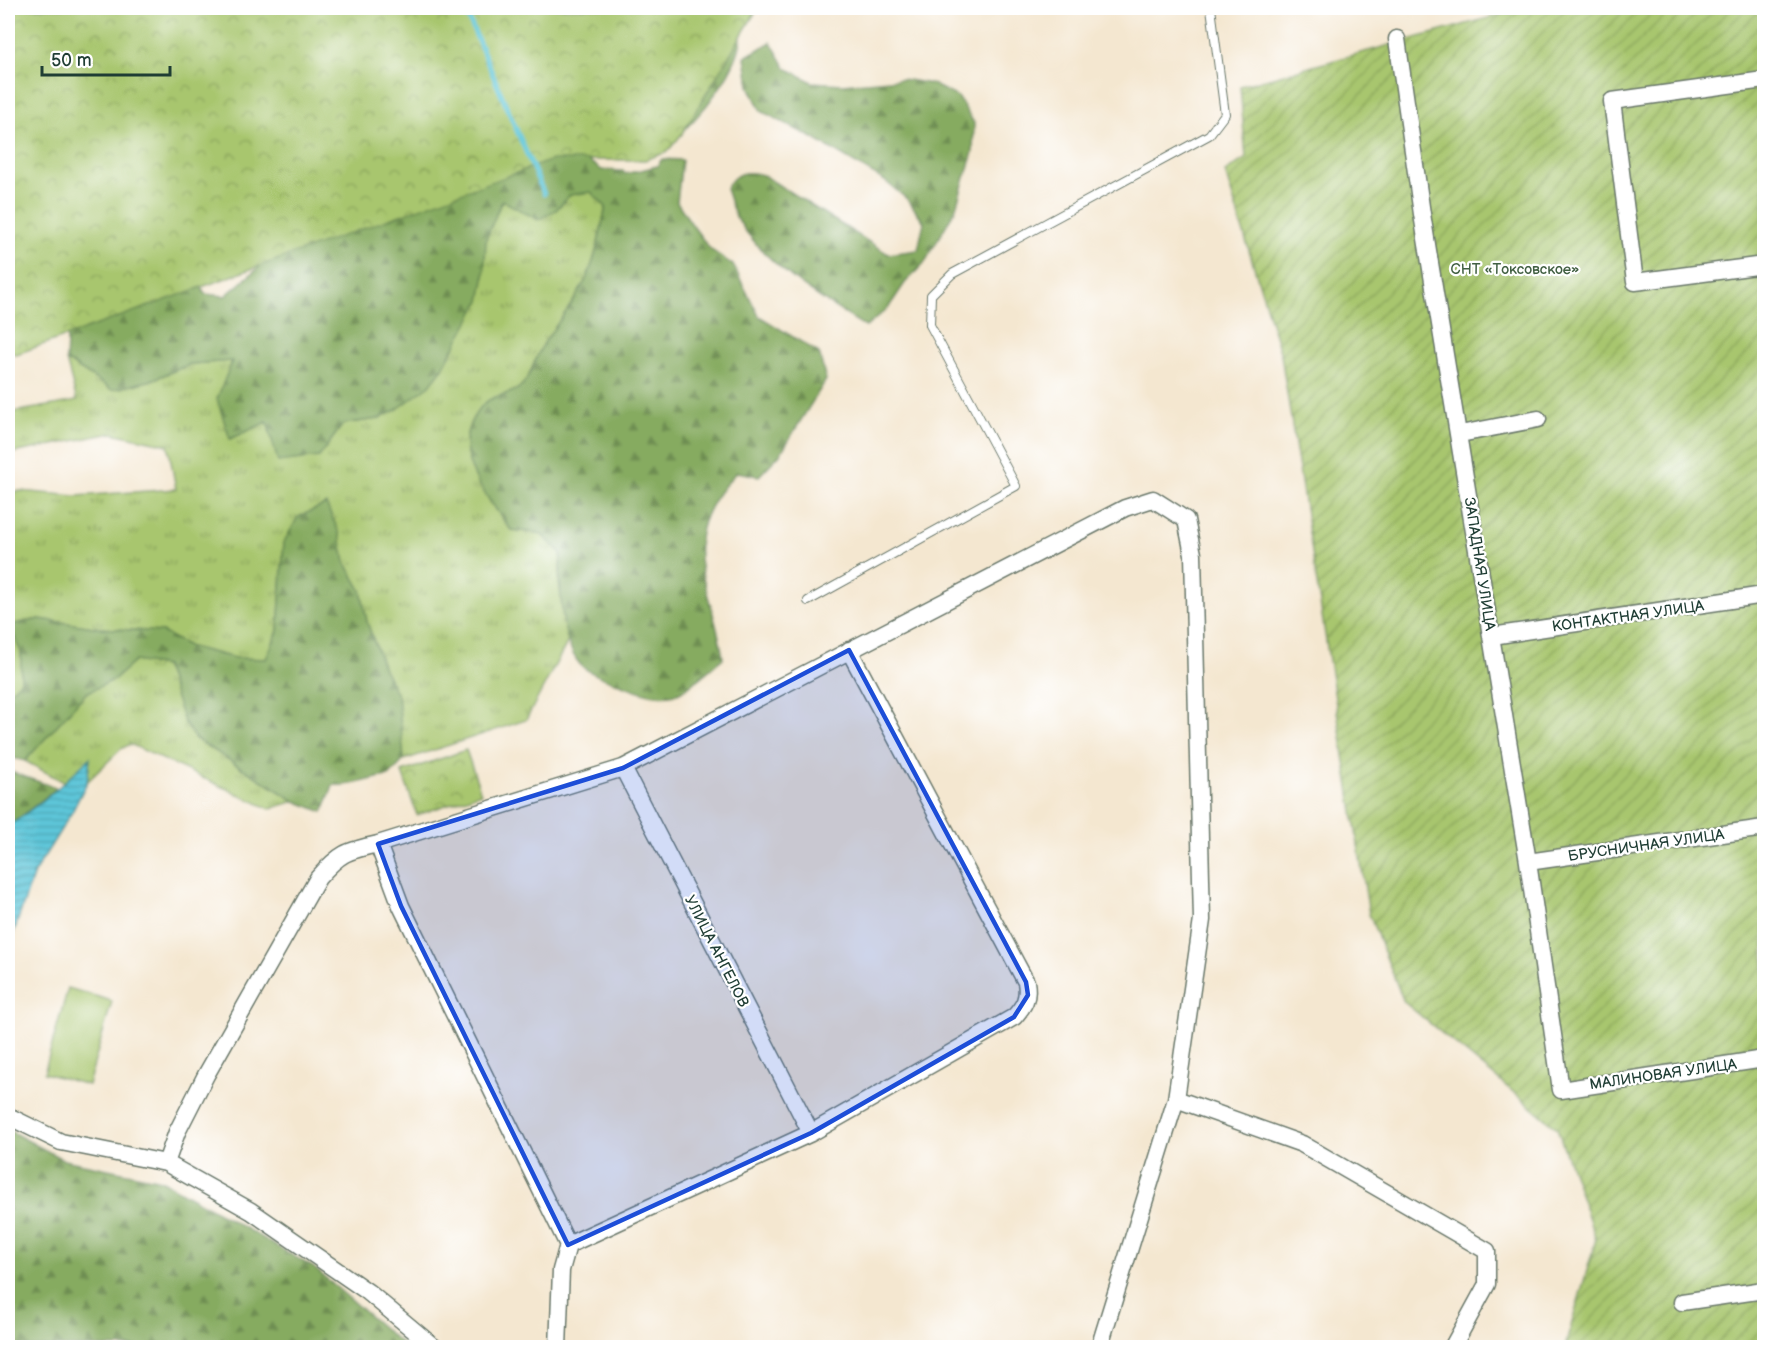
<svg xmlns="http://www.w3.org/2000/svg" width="1772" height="1355" font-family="'Balsamiq Sans',sans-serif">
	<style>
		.grass { fill: url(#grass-tufts); stroke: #648251; stroke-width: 1.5 }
		.forest { fill: url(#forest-firs); stroke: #52744a; stroke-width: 1.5 }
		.park { fill: url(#park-crowns); stroke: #648251; stroke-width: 1.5 }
		.garden { fill: url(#garden-furrows); stroke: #648251; stroke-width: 1.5 }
		.pitch { fill: #a8c66e; stroke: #648251; stroke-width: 1.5 }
		.water { fill: url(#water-rules); stroke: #3e8286; stroke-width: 1.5 }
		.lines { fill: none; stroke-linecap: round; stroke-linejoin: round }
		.stream { stroke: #5dc6d9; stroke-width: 5 }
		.service-casing { stroke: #6a786b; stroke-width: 10 }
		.minor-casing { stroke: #6a786b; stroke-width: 19 }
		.service { stroke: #fff; stroke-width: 8 }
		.minor { stroke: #fff; stroke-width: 16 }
		.marked { fill: #1d4ed8; fill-opacity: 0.2; stroke: #1d4ed8; stroke-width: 4.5; stroke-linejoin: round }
		.labels { text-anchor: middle; stroke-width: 4.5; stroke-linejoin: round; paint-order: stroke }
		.park-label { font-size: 15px; fill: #415f42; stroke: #fff }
		.street-label { font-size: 15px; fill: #1f3d34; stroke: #fff }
	</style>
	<defs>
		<pattern id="grass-tufts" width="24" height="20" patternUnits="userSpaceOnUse" patternTransform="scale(1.5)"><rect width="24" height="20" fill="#a8c66e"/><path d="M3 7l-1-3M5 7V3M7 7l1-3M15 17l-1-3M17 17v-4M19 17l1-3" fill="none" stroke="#88a25b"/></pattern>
		<pattern id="forest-firs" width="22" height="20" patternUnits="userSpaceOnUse" patternTransform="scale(1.5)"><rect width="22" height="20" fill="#86ab61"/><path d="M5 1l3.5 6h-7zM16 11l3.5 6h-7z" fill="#6d8c51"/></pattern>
		<pattern id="park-crowns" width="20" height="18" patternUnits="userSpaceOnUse" patternTransform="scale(1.5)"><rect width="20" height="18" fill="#a8c66e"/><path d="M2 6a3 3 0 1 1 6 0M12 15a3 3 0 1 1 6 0" fill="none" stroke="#88a25b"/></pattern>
		<pattern id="garden-furrows" width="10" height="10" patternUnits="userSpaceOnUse" patternTransform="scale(1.5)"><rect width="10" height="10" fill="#a8c66e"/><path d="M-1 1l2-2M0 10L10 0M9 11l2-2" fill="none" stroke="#88a25b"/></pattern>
		<pattern id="water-rules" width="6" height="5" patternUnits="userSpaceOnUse" patternTransform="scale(1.5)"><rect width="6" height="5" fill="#5dc6d9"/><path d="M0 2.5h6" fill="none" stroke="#4ca2b1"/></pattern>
	</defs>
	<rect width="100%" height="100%" fill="#fff"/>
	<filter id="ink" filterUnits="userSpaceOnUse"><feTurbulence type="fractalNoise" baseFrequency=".0167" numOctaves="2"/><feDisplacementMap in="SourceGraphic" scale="12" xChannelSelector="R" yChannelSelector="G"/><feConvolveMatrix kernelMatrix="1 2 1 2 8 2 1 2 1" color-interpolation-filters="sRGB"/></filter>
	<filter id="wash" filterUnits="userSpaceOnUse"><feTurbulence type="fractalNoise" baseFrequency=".008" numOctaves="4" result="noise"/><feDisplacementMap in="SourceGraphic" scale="24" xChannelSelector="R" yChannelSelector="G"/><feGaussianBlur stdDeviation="1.35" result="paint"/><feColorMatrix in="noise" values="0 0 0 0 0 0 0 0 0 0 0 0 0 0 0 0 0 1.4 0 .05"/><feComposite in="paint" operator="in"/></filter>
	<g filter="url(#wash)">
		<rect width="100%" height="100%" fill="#f4e7d0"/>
		<!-- grass -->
		<path class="grass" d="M 591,192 L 606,206 C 600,232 596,262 583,285 C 572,307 553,327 541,349 C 534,361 531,375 522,386 C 512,396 494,394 485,403 C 441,445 484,492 511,530 L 540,533 L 561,553 L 559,583 L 568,641 L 526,720 L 404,760 L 398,697 L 384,669 L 367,622 L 361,590 L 345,562 L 339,532 L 284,542 L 278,631 L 266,659 L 235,658 L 190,647 L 162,632 L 100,628 L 39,619 L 10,625 L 21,652 L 21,681 L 8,693 L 8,493 L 20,491 L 76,496 L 176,489 L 168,445 L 112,433 L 8,454 L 8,413 L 77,401 L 66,360 L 112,390 L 152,380 L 191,364 L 232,361 L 230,438 L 268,422 L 319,457 L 343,424 L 378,419 L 430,385 L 480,301 L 486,239 L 502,199 L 556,210 L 570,195 Z
			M 135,661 L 164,666 L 194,738 L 295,801 L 270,809 L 130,744 L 121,749 L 87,782 L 90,759 L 64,782 L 25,761 L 86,693 L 113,680 Z"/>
		<!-- forest -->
		<path class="forest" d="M 740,31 C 748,59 696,125 671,140 C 659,147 603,156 586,159 L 602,170 L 623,171 L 625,174 L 657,166 L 662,159 L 682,160 L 677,202 L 693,226 L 710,249 L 733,265 L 759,316 L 819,353 L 826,380 L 780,454 L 759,476 L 737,472 C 669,541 712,582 723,658 C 712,667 688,690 675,694 C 656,699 639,691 622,685 C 609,680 595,676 584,668 C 559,648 559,582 561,553 L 540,533 L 511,530 C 484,492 441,446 485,403 C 494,394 512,396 521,386 C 531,376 534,361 540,350 C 553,327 571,308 583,285 C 596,262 600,232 606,207 L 591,192 L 570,195 L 556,210 L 538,220 L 502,200 L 486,239 L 484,280 L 480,301 L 443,368 L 430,385 L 396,410 L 378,419 L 343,424 L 319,457 L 278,462 L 267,422 L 230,439 L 217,399 L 232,361 L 190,364 L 152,380 L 112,390 L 66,360 L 67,340 L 63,319 L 8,275 L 8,203 L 197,277 L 205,294 L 225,296 L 257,269 L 270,253 Z
			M 771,42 L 786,68 L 812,82 L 842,84 L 902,79 L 932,84 L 958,97 L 974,123 L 973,152 L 955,210 L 925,262 L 905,283 L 889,307 L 866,327 C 819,298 768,267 738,220 C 732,211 730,199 726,189 C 734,172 746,170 763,175 L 888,254 L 918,250 L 924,222 L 908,200 L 885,181 L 811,137 L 761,111 L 749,86 L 745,57 Z
			M 326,504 L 339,532 L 345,562 L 361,590 L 367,622 L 384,669 L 398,697 L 404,760 L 389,776 C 369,778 352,787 333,785 L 323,812 L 295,801 L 194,738 L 184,722 L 165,666 L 135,661 L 113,680 L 86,693 L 25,761 L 8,757 L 8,693 L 21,681 L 21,652 L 9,625 L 40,619 L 100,628 L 162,632 L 190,647 L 235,658 L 266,659 L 278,631 L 284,542 L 298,517 Z
			M 8,771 L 57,788 L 8,827 Z
			M 8,1130 L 64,1160 L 161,1180 L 313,1267 L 405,1347 L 8,1347 Z"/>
		<!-- park -->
		<path class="park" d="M 8,8 L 758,8 L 682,134 L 667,152 L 645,160 L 552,160 L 17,354 L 8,353 Z
			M 466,750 L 481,793 L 417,815 L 402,772 Z"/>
		<!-- garden -->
		<path class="garden" d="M 1525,8 L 1764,8 L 1764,1347 L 1565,1347 L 1596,1239 L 1557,1128 L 1404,1002 L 1369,914 L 1281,355 L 1225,172 L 1246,158 L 1240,86 Z"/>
		<!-- pitch -->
		<path class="pitch" d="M 68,988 L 112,1001 L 88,1085 L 44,1073 Z"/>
		<!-- water -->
		<path class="water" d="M 90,758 L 87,782 L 72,812 L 34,873 L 8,949 L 8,827 L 50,795 Z"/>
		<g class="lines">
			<!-- stream -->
			<path class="stream" d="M 456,8 L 469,19 L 544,194"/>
		</g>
	</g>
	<g filter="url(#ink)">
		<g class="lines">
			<defs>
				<path id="service" d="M 808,601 L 1016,486 L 930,325 L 931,295 L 952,274 L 1209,135 L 1225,114 L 1211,8"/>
				<path id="minor" d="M 1397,39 L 1422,214 L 1528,862 L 1561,1090 L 1764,1059
					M 1764,80 L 1612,101 L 1635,282 L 1764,265
					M 1460,434 L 1538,419
					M 1492,636 L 1764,595
					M 623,768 L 811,1133
					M 378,844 L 623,768 L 1125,508 L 1153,499 L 1186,520 L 1193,554 L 1202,920 L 1176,1099 L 1099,1348
					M 1528,862 L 1764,828
					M 1176,1099 L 1302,1144 L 1487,1251 L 1487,1284 L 1452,1348
					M 8,1116 L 61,1142 L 166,1163 L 251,1211 L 368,1292 L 435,1348
					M 166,1163 L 177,1132 L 206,1075 L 318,878 C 340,853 346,851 378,844 L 401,906 L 568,1245 L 811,1133 L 1014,1017 C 1024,1006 1029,998 1026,982 L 849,650
					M 1682,1302 L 1764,1290
					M 558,1348 L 561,1270 L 568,1245"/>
			</defs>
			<!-- service casing -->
			<use href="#service" class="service-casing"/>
			<!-- minor casing -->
			<use href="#minor" class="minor-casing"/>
			<!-- service -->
			<use href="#service" class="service"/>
			<!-- minor -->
			<use href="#minor" class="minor"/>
		</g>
	</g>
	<!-- marked area -->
	<path class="marked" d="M 849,650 L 1026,982 L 1028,995 L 1014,1017 L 811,1133 L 568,1245 L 401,906 L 378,844 L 623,768 Z"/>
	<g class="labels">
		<!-- park labels -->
		<g class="park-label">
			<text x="1515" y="274">СНТ «Токсовское»</text>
		</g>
		<!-- street labels -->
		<g class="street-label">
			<text transform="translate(1480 564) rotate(81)" y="5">ЗАПАДНАЯ УЛИЦА</text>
			<text transform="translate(1628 616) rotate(-8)" y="5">КОНТАКТНАЯ УЛИЦА</text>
			<text transform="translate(1646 845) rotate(-8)" y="5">БРУСНИЧНАЯ УЛИЦА</text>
			<text transform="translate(717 951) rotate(63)" y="5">УЛИЦА АНГЕЛОВ</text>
			<text transform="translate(1663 1074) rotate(-8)" y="5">МАЛИНОВАЯ УЛИЦА</text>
		</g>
	</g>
	<!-- margin -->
	<rect width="1772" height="1355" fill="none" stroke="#fff" stroke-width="30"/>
	<!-- scale -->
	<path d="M42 66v9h128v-9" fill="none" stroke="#1f3d34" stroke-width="3"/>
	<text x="51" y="66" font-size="18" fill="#1f3d34" stroke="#ffffff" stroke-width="4.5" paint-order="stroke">50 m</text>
</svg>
